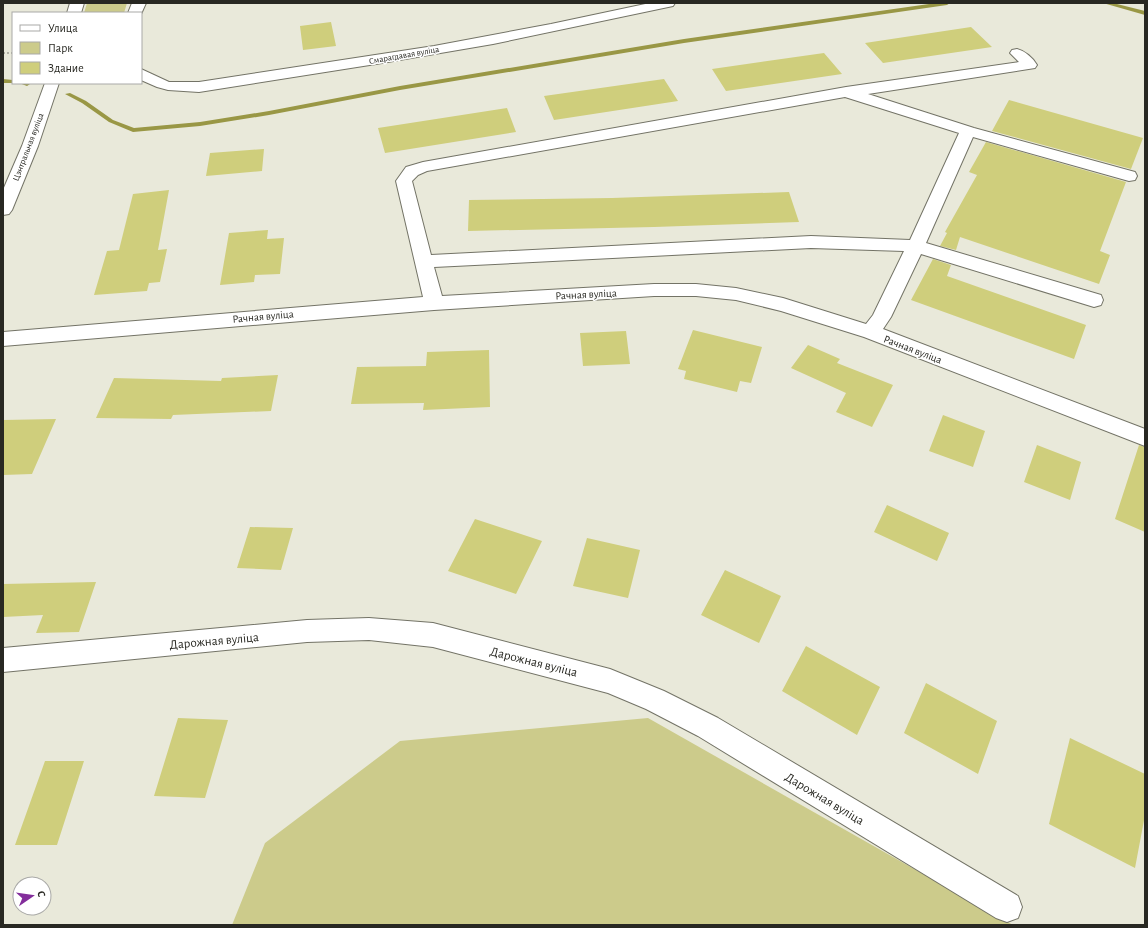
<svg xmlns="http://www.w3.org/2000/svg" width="1148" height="928" font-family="'Alegreya Sans',sans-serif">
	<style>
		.green { fill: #cccb8b }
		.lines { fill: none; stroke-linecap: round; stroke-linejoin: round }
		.stream { fill: #999745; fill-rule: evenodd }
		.building { fill: #cfce7c }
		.minor-casing { stroke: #737366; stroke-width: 2 }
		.path { stroke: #9d9d92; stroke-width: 1.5; stroke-dasharray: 2 2; stroke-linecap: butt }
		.minor { fill: #fff; fill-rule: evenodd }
		.labels { text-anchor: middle; stroke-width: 3; stroke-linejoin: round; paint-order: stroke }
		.far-street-label { font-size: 9px; fill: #282822; stroke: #fff }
		.street-label { font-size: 11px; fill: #282822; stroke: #fff }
		.near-street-label { font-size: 13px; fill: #282822; stroke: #fff }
	</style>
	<rect width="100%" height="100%" fill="#e9e9da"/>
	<!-- green -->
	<path class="green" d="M 87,3 L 127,3 L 124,13 L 84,13 Z
		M 648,718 L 1013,925 L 232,925 L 265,843 L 400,741 Z"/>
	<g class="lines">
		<!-- stream -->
		<path class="stream" d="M 936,3 L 950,3 L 947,5 L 684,43 L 400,90 L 269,115 L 200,126 L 133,132 L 109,122 L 82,103 L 65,94 L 70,93 L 86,101 L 113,120 L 134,128 L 200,122 L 269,111 L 400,86 L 684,39 Z
			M 1103,3 L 1113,3 L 1145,11 L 1145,15 Z
			M 3,79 L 13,80 L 13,83 L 15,83 L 3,83 Z
			M 19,83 L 29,83 L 30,84 L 27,86 Z"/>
	</g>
	<!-- building -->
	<path class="building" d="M 331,22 L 336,46 L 303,50 L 300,26 Z
		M 971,27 L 992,47 L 883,63 L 865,43 Z
		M 824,53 L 842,74 L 726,91 L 712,69 Z
		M 664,79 L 678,101 L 554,120 L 544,96 Z
		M 1009,100 L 1143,138 L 1131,169 L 992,131 Z
		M 507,108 L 516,132 L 385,153 L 378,128 Z
		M 986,142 L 1126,182 L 1100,251 L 1110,255 L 1099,284 L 960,237 L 956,250 L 940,246 L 947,233 L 945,232 L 977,175 L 969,172 Z
		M 264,149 L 262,171 L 206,176 L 210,153 Z
		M 169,190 L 158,250 L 167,249 L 160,282 L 149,283 L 147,291 L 94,295 L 107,251 L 119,250 L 133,194 Z
		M 789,192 L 799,222 L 654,227 L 468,231 L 469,200 L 612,198 Z
		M 268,230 L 267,239 L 284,238 L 280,274 L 255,275 L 254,282 L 220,285 L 229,233 Z
		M 933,259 L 951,265 L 947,276 L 1086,325 L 1074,359 L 911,300 Z
		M 693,330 L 762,347 L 751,383 L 740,381 L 737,392 L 684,379 L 686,371 L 678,369 Z
		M 626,331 L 630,364 L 583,366 L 580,333 Z
		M 808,345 L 840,359 L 837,363 L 893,385 L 872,427 L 836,412 L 846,393 L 791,368 Z
		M 489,350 L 490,407 L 423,410 L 424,403 L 351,404 L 357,367 L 426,366 L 427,352 Z
		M 278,375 L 271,411 L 173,415 L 171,419 L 96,418 L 114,378 L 221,381 L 222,378 Z
		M 943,415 L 985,431 L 973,467 L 929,451 Z
		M 56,419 L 32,474 L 3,475 L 3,420 Z
		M 1037,445 L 1081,462 L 1070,500 L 1024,482 Z
		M 1139,445 L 1145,447 L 1145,532 L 1115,519 Z
		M 887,505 L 949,533 L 937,561 L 874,532 Z
		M 475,519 L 542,541 L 516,594 L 448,571 Z
		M 250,527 L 293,528 L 281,570 L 237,568 Z
		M 587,538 L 640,550 L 628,598 L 573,586 Z
		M 725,570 L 781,596 L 759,643 L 701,615 Z
		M 96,582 L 79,632 L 36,633 L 43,615 L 3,617 L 3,584 Z
		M 806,646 L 880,687 L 857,735 L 782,691 Z
		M 926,683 L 997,721 L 978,774 L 904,733 Z
		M 178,718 L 228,720 L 205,798 L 154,796 Z
		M 1070,738 L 1145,774 L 1145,815 L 1135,868 L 1049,824 Z
		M 45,761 L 84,761 L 57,845 L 15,845 Z"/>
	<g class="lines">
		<defs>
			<path id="minor" d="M 70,3 L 84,3 L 81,13 L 67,13 Z
				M 132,3 L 146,3 L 141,14 L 128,13 Z
				M 650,3 L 675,3 L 673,6 L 493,44 L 376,64 L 199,92 L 168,90 L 157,87 L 141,80 L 141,69 L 169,82 L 199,82 L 434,46 L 551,24 Z
				M 1017,49 C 1025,51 1033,58 1037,65 L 1035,68 L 868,94 L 974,128 L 1135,172 L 1137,176 L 1135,180 L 1129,181 L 973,137 L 926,243 L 1101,295 L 1103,300 L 1101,305 L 1094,307 L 921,254 L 891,317 L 883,329 L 1145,429 L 1145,446 L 864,337 L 781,311 L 736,300 L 696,296 L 654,296 L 434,310 L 3,346 L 3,332 L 423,297 L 396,181 L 406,167 L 423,162 L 846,87 L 1019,62 L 1010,53 L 1012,50 ZM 845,97 L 959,133 L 910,240 L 811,236 L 431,255 L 412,181 L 418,175 L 427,171 ZM 811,248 L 904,251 L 873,315 L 866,324 L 783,298 L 736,288 L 696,284 L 654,284 L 442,296 L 434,267 Z
				M 45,83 L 59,83 L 38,146 L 12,210 L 9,214 L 3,215 L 3,190 L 22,146 Z
				M 369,618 L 433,623 L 610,669 L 664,691 L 718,718 L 1018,896 L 1022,907 L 1018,918 L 1007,922 L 996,918 L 698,736 L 646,709 L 608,693 L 433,647 L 369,640 L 307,642 L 3,672 L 3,648 L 307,620 Z"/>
		</defs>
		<!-- minor casing -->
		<use href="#minor" class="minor-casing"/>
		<!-- path -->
		<path class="path" d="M 3,53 L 13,53"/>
		<!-- minor -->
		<use href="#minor" class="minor"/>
	</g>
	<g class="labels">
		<!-- far-street labels -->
		<g class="far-street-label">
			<text transform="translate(404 55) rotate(-10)" y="3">Смарагдавая вуліца</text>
			<text transform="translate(28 147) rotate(-69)" y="3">Цэнтральная вуліца</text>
		</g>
		<!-- street labels -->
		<g class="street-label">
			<text transform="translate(586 294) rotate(-3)" y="4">Рачная вуліца</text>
			<text transform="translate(263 316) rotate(-5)" y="4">Рачная вуліца</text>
			<text transform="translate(913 349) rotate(21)" y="4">Рачная вуліца</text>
		</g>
		<!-- near-street labels -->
		<g class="near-street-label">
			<text transform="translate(214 640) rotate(-5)" y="5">Дарожная вуліца</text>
			<text transform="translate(534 661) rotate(14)" y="5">Дарожная вуліца</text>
			<text transform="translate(825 798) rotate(31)" y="5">Дарожная вуліца</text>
		</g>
	</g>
	<!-- border -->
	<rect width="1148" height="928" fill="none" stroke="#282822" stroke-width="8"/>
	<!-- legend -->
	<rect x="12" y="12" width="130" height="72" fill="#ffffff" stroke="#a9a9a7"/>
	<rect x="20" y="25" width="20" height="6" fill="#ffffff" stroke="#a9a9a7"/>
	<text x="48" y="32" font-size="12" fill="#282822">Улица</text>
	<rect x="20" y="42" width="20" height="12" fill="#cccb8b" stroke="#a9a9a7"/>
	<text x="48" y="52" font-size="12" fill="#282822">Парк</text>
	<rect x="20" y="62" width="20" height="12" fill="#cfce7c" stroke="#a9a9a7"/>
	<text x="48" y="72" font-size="12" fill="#282822">Здание</text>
	<!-- north arrow -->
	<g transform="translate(32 896) rotate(77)"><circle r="19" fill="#ffffff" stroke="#a9a9a7"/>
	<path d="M0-3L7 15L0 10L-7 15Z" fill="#832d9b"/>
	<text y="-6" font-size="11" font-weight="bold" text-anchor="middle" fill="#282822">С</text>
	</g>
</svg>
